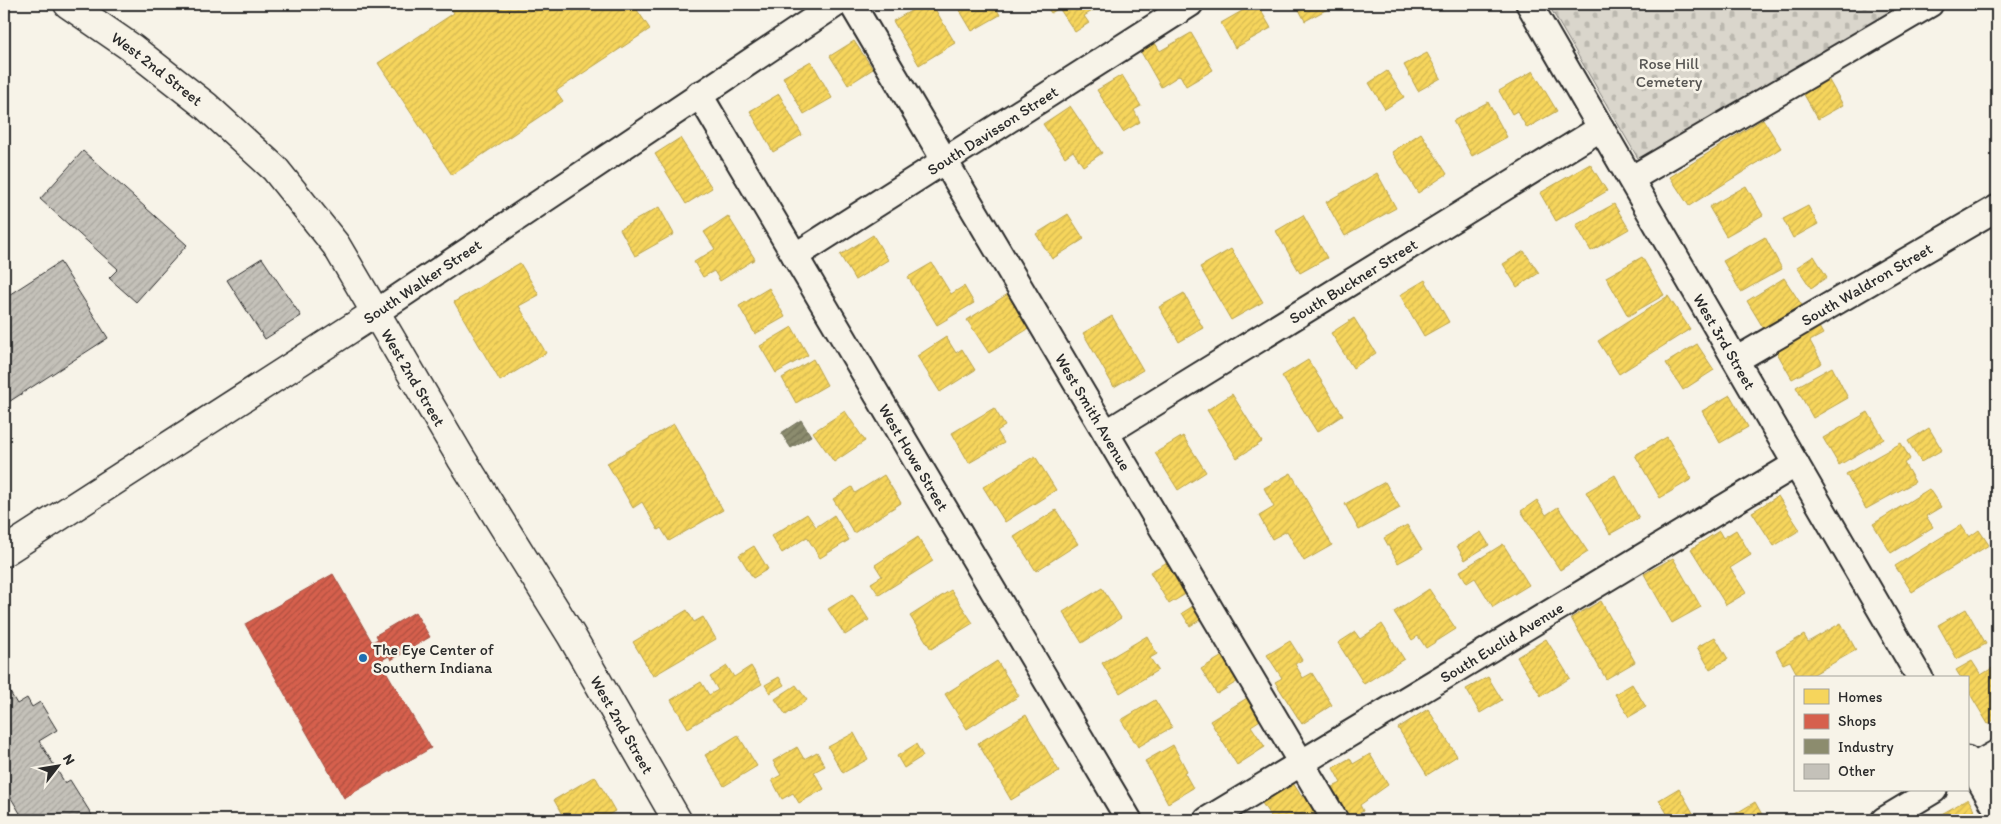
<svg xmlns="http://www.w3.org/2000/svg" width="2001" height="824" font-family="Itim,sans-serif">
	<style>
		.cemetery { fill: url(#cemetery-stones); stroke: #82807c }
		.homes { fill: url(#homes-hatch); stroke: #b9a24d }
		.shops { fill: url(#shops-hatch); stroke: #a35043 }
		.industry { fill: url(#industry-hatch); stroke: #6f6f5a }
		.building { fill: url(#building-hatch); stroke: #2b2b2b }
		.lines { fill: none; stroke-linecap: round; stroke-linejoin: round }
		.minor-casing { stroke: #2b2b2b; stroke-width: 29 }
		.tertiary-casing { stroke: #2b2b2b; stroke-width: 31 }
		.primary-casing { stroke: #2b2b2b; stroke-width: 31 }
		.minor { stroke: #f7f3e8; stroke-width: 25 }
		.tertiary { stroke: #f7f3e8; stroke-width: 28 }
		.primary { stroke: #f7f3e8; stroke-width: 28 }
		.poi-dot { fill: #1f6fb2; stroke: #f7f3e8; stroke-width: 2 }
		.labels { text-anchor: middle; stroke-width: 5; stroke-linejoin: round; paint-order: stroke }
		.park-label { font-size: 16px; fill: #575653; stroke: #f7f3e8 }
		.street-label { font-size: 16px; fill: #2b2b2b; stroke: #f7f3e8 }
		.poi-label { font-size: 16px; fill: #2b2b2b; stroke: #f7f3e8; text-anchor: start }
	</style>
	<defs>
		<pattern id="cemetery-stones" width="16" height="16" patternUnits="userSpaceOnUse" patternTransform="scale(1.25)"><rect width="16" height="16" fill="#dad6cc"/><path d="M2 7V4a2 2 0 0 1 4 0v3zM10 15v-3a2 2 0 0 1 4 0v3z" fill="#bbb8af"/></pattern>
		<pattern id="homes-hatch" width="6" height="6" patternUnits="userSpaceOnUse" patternTransform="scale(1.25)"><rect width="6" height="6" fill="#f6d55c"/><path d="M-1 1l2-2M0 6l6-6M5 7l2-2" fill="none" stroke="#d3b750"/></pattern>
		<pattern id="shops-hatch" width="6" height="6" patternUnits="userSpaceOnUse" patternTransform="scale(1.25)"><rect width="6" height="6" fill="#d6604d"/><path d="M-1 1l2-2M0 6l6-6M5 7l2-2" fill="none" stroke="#ae4f40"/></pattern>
		<pattern id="industry-hatch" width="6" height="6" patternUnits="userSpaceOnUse" patternTransform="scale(1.25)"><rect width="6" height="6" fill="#8c8c6e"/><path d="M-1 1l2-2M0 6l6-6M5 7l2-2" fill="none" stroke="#73735b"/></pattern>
		<pattern id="building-hatch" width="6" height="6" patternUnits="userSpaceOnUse" patternTransform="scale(1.25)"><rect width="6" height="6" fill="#c4c1b9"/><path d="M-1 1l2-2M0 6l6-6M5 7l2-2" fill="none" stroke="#a9a69f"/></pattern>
	</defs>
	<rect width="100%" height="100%" fill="#f7f3e8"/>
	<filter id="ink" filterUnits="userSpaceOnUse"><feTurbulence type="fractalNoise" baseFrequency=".02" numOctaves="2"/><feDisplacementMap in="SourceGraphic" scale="10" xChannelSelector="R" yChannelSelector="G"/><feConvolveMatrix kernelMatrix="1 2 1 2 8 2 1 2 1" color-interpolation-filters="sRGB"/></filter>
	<g filter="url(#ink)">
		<!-- cemetery -->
		<path class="cemetery" d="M 1548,4 L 1921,4 L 1643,167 Z"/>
		<!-- homes -->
		<path class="homes" d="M 448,4 L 633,4 L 650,29 L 556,91 L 563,101 L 452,175 L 378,63 L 454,13 Z
			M 923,4 L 932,4 L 955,43 L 919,65 L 893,21 Z
			M 956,4 L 994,4 L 1000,15 L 972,31 Z
			M 1045,4 L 1094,4 L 1097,8 L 1084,16 L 1089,23 L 1075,32 L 1059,8 L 1051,13 Z
			M 1254,4 L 1257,4 L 1271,28 L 1235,48 L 1221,23 Z
			M 1296,4 L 1332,4 L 1333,6 L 1305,21 Z
			M 1191,33 L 1213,70 L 1186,86 L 1180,75 L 1161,87 L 1141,52 L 1155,43 L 1160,51 Z
			M 854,41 L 873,69 L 848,85 L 830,56 Z
			M 1427,53 L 1441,78 L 1418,91 L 1404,65 Z
			M 811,61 L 832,98 L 804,114 L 783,77 Z
			M 1387,71 L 1404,97 L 1385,109 L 1369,83 Z
			M 1533,71 L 1557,111 L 1527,128 L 1517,111 L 1512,114 L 1499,91 Z
			M 1122,75 L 1141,106 L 1134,110 L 1140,122 L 1123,132 L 1097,90 Z
			M 1827,77 L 1843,105 L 1818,119 L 1802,91 Z
			M 779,94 L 802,135 L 773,152 L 750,111 Z
			M 1488,102 L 1507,137 L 1472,156 L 1453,121 Z
			M 1070,106 L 1102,153 L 1083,166 L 1073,151 L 1065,157 L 1043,124 Z
			M 1763,119 L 1781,148 L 1689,206 L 1670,177 Z
			M 1421,133 L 1447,174 L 1418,193 L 1392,152 Z
			M 680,138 L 712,188 L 686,204 L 655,154 Z
			M 1590,164 L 1607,191 L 1556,221 L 1540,193 Z
			M 1377,173 L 1396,208 L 1345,236 L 1326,202 Z
			M 1746,186 L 1763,215 L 1726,236 L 1709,207 Z
			M 1614,204 L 1629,229 L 1591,251 L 1576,225 Z
			M 1808,206 L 1818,224 L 1793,238 L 1783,219 Z
			M 659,207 L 674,234 L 635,256 L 620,229 Z
			M 1068,214 L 1084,239 L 1052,259 L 1036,234 Z
			M 1303,215 L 1327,258 L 1300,273 L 1276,231 Z
			M 728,216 L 755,259 L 720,281 L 714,271 L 703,277 L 694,262 L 715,249 L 704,232 Z
			M 873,235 L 888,260 L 855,280 L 840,255 Z
			M 1765,237 L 1782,269 L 1741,292 L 1723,261 Z
			M 1231,249 L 1263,302 L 1231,320 L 1200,267 Z
			M 1524,251 L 1539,273 L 1517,287 L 1503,264 Z
			M 1814,256 L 1827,277 L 1811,288 L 1797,267 Z
			M 1642,257 L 1664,295 L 1628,316 L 1606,277 Z
			M 520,263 L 539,295 L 519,306 L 546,353 L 500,381 L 454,302 Z
			M 932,263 L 951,294 L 964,286 L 974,303 L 937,325 L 908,277 Z
			M 1784,278 L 1805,310 L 1767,334 L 1747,301 Z
			M 1425,280 L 1449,322 L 1424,336 L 1400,295 Z
			M 769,288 L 785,317 L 755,334 L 739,306 Z
			M 1011,292 L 1033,326 L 989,353 L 967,320 Z
			M 1184,293 L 1203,328 L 1179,342 L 1159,307 Z
			M 1668,296 L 1690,329 L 1619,374 L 1598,341 Z
			M 1112,316 L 1143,370 L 1114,387 L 1083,333 Z
			M 1354,318 L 1376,353 L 1353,368 L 1331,333 Z
			M 1815,320 L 1823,334 L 1810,341 L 1822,363 L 1792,379 L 1772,344 Z
			M 792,327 L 808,355 L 776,373 L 760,346 Z
			M 946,337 L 956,353 L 962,349 L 975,370 L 940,392 L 917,356 Z
			M 1697,344 L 1714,370 L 1683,390 L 1666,363 Z
			M 813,359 L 827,385 L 796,403 L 782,378 Z
			M 1308,360 L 1343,415 L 1317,432 L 1282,376 Z
			M 1832,367 L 1848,398 L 1813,418 L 1796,387 Z
			M 1232,394 L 1262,442 L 1237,458 L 1207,410 Z
			M 1730,395 L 1748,427 L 1720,443 L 1702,411 Z
			M 994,408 L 1005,426 L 997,431 L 1004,443 L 969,463 L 952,433 Z
			M 845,411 L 865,441 L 834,462 L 813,432 Z
			M 1868,412 L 1884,439 L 1839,465 L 1823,438 Z
			M 674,424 L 723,510 L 669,541 L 661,528 L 658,530 L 642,502 L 633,508 L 607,463 Z
			M 1929,428 L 1942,450 L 1921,462 L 1908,441 Z
			M 1183,436 L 1206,472 L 1178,490 L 1155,453 Z
			M 1667,437 L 1692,479 L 1660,498 L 1635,455 Z
			M 1901,443 L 1910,459 L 1904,463 L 1915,482 L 1866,509 L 1846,474 Z
			M 1035,456 L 1056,490 L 1005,522 L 983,487 Z
			M 1291,473 L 1332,545 L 1304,561 L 1287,531 L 1272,539 L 1259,516 L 1274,507 L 1264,488 Z
			M 884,475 L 901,503 L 854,533 L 833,499 L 852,487 L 855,493 Z
			M 1615,475 L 1639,518 L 1610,534 L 1586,492 Z
			M 1385,482 L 1400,508 L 1359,530 L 1345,504 Z
			M 1929,489 L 1941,507 L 1926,516 L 1933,527 L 1891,553 L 1873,524 Z
			M 1778,496 L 1800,530 L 1774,546 L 1752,512 Z
			M 1537,500 L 1546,515 L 1558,507 L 1588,552 L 1560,570 L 1521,511 Z
			M 1056,510 L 1078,544 L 1036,571 L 1014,537 Z
			M 807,514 L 816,527 L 834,515 L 849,540 L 820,558 L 807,537 L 782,553 L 771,536 Z
			M 1407,525 L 1422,550 L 1398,563 L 1384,538 Z
			M 1961,525 L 1969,537 L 1979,530 L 1989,545 L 1912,592 L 1895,566 Z
			M 1736,530 L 1751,555 L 1730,568 L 1746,593 L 1726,605 L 1691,549 L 1719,531 L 1723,538 Z
			M 1481,532 L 1489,545 L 1465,560 L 1457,546 Z
			M 918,537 L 933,561 L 879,595 L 871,583 L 882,576 L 875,565 Z
			M 1503,544 L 1529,585 L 1493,607 L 1475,578 L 1467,583 L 1460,571 Z
			M 754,546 L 768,569 L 753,578 L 739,555 Z
			M 1176,557 L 1194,589 L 1169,604 L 1150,572 Z
			M 1673,558 L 1701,607 L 1672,623 L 1644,574 Z
			M 1102,588 L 1121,618 L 1082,643 L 1063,612 Z
			M 1429,589 L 1456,629 L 1426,648 L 1418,636 L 1412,640 L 1394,612 Z
			M 951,590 L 973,623 L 931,649 L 910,616 Z
			M 852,594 L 869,620 L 845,635 L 828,609 Z
			M 1601,601 L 1635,662 L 1606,679 L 1571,618 Z
			M 1198,603 L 1206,616 L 1190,626 L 1182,613 Z
			M 1966,609 L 1986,644 L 1957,659 L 1938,625 Z
			M 687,610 L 694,622 L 703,617 L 716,639 L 653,676 L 633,642 Z
			M 1841,623 L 1856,650 L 1807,678 L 1799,678 L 1790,661 L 1783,664 L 1776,651 L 1804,635 L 1808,642 Z
			M 1382,624 L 1404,659 L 1364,684 L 1338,643 L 1355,632 L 1360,639 Z
			M 1147,636 L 1157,654 L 1150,658 L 1158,670 L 1120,693 L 1102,663 Z
			M 1715,637 L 1728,659 L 1710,669 L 1697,647 Z
			M 1546,639 L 1570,678 L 1541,696 L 1517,657 Z
			M 1290,641 L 1302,660 L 1295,664 L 1303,678 L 1312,673 L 1332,705 L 1302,724 L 1275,682 L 1282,678 L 1267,655 Z
			M 1224,655 L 1240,680 L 1217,694 L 1201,669 Z
			M 997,661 L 1019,696 L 967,729 L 945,694 Z
			M 1972,661 L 1981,675 L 1994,667 L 1997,673 L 1997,718 L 1988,724 L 1967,689 L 1967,678 L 1961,678 L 1956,670 Z
			M 727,666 L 734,677 L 751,666 L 762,684 L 688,728 L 671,700 L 701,682 L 709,695 L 718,690 L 710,677 Z
			M 779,677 L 784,685 L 770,693 L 765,685 Z
			M 1488,677 L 1502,700 L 1480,713 L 1466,689 Z
			M 1632,684 L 1646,707 L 1629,717 L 1615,694 Z
			M 796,685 L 807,700 L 786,715 L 775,699 Z
			M 1255,693 L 1268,715 L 1251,726 L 1265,747 L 1237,765 L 1210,721 Z
			M 1155,700 L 1172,727 L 1138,747 L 1121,720 Z
			M 1428,709 L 1457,756 L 1427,775 L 1398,728 Z
			M 1026,715 L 1059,771 L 1011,800 L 978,743 Z
			M 854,733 L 868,759 L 843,773 L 828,747 Z
			M 738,735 L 757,766 L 724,786 L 705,755 Z
			M 916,744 L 923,756 L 904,768 L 897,756 Z
			M 1173,745 L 1187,771 L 1184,772 L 1193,788 L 1168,803 L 1145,761 Z
			M 797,747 L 804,759 L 817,752 L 825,766 L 814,772 L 824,789 L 799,803 L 793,793 L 782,799 L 772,780 L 781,775 L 773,761 Z
			M 1370,754 L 1388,785 L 1360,805 L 1363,811 L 1350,819 L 1331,788 L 1341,783 L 1333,768 L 1350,758 L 1353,764 Z
			M 595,776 L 615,811 L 600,820 L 565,820 L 554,800 Z
			M 1293,783 L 1302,797 L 1315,789 L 1329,820 L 1273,820 L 1262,803 Z
			M 1679,788 L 1697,820 L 1671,820 L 1659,800 Z
			M 1968,799 L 1980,820 L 1931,820 Z
			M 1755,802 L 1765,820 L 1725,820 Z"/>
		<!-- shops -->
		<path class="shops" d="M 333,574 L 372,642 L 378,639 L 376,635 L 415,612 L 430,637 L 391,660 L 389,656 L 380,661 L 431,748 L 344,798 L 245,624 Z"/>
		<!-- industry -->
		<path class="industry" d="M 801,420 L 811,436 L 791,448 L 781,433 Z"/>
		<!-- building -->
		<path class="building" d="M 83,151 L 187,245 L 136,302 L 109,278 L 118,269 L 40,199 Z
			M 262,258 L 301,316 L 265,339 L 227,280 Z
			M 60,262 L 108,338 L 4,405 L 4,298 Z
			M 8,689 L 17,704 L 27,698 L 32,707 L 40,702 L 57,730 L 39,741 L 65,783 L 70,780 L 95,820 L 24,820 L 4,786 L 4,691 Z"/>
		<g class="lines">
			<defs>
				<g id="minor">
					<path id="s1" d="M 852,4 L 1335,820"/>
					<path id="s2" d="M 1529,4 L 1920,678"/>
					<path id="s3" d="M 699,94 L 1129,820"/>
					<path d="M 1631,179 L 1930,4"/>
					<path id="s4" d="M 795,256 L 1190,4"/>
					<path d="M 375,313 L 836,4"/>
					<path id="s5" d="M 1736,360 L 1997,208"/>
					<path id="s6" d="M 1106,433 L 1601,128"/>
					<path d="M 1967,759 L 1997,810"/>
					<path d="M 1967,770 L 1997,753"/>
					<path id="s7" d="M 1207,820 L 1796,464"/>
					<path d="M 1884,820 L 1934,790"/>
				</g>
				<path id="tertiary" d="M 4,552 L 375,313"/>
				<g id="primary">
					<path id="s8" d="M 68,4 L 132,48 L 206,106 L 275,169 L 336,245 L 461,458 L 571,635 L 677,820"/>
				</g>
			</defs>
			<!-- minor casing -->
			<use href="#minor" class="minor-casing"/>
			<!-- tertiary casing -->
			<use href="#tertiary" class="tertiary-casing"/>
			<!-- primary casing -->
			<use href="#primary" class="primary-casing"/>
			<!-- minor -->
			<use href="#minor" class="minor"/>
			<!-- tertiary -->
			<use href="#tertiary" class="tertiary"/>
			<!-- primary -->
			<use href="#primary" class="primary"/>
		</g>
	</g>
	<!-- markers -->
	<circle class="poi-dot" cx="363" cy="658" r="5"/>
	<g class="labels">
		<!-- park labels -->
		<g class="park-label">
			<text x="1669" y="69">Rose Hill<tspan x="1669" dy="18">Cemetery</tspan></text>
		</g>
		<!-- street labels -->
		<g class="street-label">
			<text dy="6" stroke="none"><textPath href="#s8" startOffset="110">West 2nd Street</textPath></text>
			<text dy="6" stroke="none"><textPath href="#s4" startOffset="234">South Davisson Street</textPath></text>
			<text dy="6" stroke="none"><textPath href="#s6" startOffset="290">South Buckner Street</textPath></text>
			<text transform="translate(422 281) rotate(-34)" y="6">South Walker Street</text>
			<text dy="6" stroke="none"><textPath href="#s5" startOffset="151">South Waldron Street</textPath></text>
			<text dy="6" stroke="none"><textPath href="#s2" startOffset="390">West 3rd Street</textPath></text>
			<text dy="6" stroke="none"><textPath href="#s8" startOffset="516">West 2nd Street</textPath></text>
			<text dy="6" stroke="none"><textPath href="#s1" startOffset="474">West Smith Avenue</textPath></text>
			<text dy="6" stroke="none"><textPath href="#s3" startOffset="422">West Howe Street</textPath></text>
			<text dy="6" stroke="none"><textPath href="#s7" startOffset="344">South Euclid Avenue</textPath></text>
			<text dy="6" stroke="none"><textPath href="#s8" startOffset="921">West 2nd Street</textPath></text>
		</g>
		<!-- poi labels -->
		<g class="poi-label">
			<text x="373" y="655">The Eye Center of<tspan x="373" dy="18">Southern Indiana</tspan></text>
		</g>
	</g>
	<!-- margin -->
	<rect width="2001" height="824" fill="none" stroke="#f7f3e8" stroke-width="20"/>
	<rect x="10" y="10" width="1981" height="804" fill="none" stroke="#2b2b2b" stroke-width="2" filter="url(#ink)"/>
	<!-- legend -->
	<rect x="1794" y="676" width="175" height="115" fill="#f7f3e8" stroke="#a5a39c"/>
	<rect x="1804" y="689" width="25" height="15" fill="#f6d55c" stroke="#a5a39c"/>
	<text x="1838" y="702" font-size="15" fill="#2b2b2b">Homes</text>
	<rect x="1804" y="714" width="25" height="15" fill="#d6604d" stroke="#a5a39c"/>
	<text x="1838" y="726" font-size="15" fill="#2b2b2b">Shops</text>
	<rect x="1804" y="739" width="25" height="15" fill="#8c8c6e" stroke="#a5a39c"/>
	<text x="1838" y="752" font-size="15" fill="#2b2b2b">Industry</text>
	<rect x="1804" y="764" width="25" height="15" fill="#c4c1b9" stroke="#a5a39c"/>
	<text x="1838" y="776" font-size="15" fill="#2b2b2b">Other</text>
	<!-- north arrow -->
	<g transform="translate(58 766) rotate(59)" stroke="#f7f3e8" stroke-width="4" paint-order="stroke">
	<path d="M0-4L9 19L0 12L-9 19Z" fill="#2b2b2b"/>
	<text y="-8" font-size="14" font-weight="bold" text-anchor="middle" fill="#2b2b2b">N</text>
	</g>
</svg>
